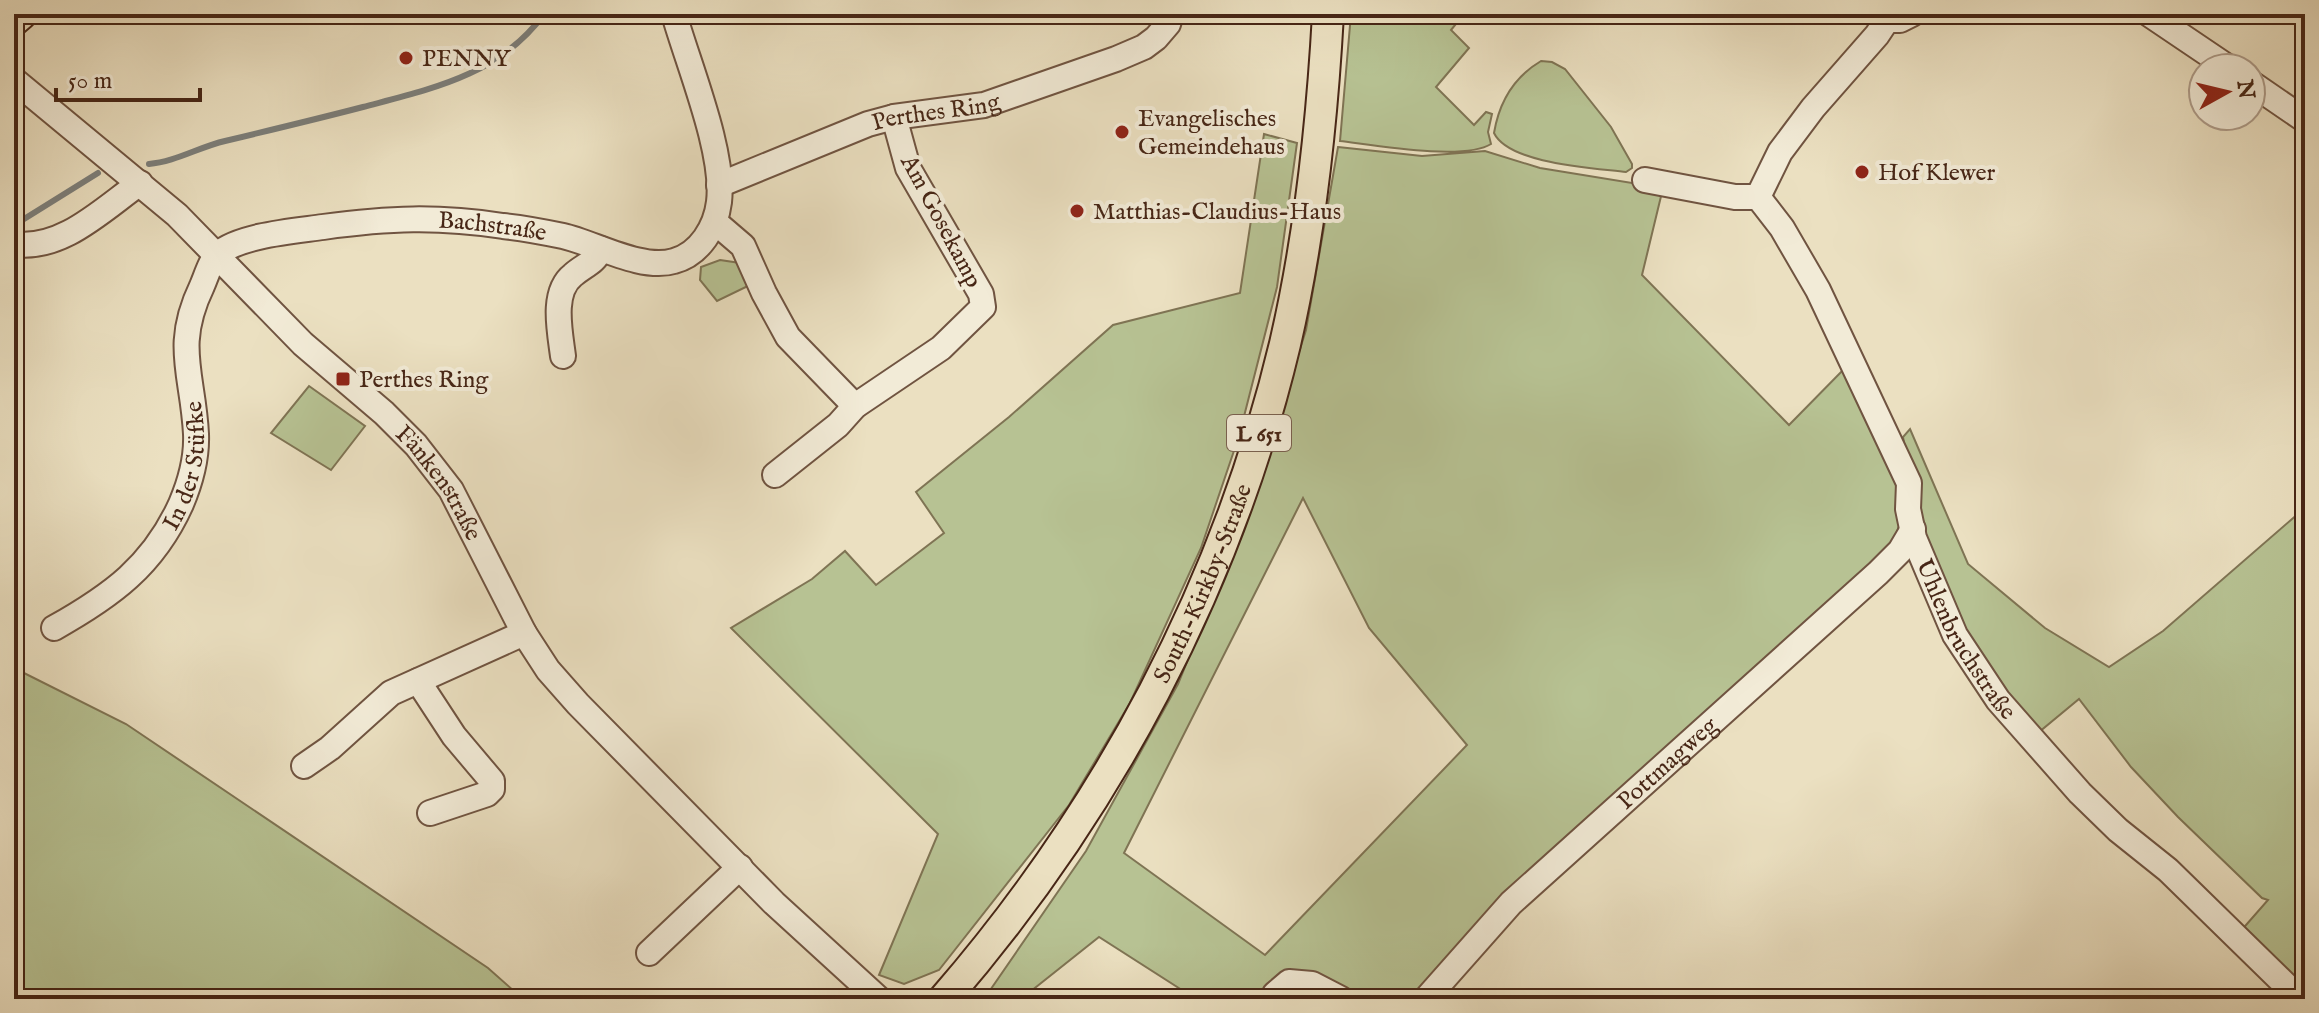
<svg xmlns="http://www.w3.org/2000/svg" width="2319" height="1013" font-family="'IM FELL English',serif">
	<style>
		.green { fill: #b7c293; stroke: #7f7454; stroke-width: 2; fill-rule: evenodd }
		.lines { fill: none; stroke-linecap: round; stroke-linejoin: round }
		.stream { stroke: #7c7f7b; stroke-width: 6 }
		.minor-casing { stroke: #705441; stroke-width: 28 }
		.major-casing { stroke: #472616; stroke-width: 34 }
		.minor { stroke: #f2ebd7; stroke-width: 24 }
		.major { stroke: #ebe0c1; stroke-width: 30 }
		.poi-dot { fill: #8f2418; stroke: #f2ebd7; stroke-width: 3 }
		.labels { text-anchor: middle; stroke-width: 8; stroke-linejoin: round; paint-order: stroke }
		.shield { fill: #f2ebd7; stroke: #7a6150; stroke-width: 2 }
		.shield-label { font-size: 22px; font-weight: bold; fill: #472616 }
		.poi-label { font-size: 24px; fill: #472616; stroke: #f2ebd7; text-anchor: start }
		.street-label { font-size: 24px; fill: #472616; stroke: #f2ebd7 }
	</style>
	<rect width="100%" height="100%" fill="#ebe0c1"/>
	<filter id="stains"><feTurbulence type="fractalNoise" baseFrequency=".0025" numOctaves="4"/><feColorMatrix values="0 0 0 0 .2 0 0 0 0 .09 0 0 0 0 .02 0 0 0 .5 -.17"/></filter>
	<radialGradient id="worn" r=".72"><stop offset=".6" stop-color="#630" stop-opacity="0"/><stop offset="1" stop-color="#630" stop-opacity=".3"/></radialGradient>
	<!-- green -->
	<path class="green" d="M 1351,14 L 1464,14 L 1451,30 L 1469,48 L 1436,87 L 1474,125 L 1486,112 L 1492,114 L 1488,132 L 1491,144 C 1464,161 1373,145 1340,141 Z
		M 1541,61 L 1552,62 L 1565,69 L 1611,127 L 1632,164 L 1632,168 L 1626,172 C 1594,168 1509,164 1494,133 C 1499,103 1514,77 1541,61 Z
		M 1264,134 L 1297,143 L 1277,287 L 1239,436 L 1201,548 L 1130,703 L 1069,805 L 939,970 L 904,984 L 879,975 L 938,834 L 731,628 L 812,579 L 845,551 L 876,585 L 944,533 L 916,492 L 1009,417 L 1113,325 L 1240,293 Z
		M 1338,147 L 1422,156 L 1485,151 L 1540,168 L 1663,188 L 1642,275 L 1789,425 L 1847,366 L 1901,478 L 1903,514 L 1895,538 L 1881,560 L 1418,999 L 1196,999 L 1099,937 L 1021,999 L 984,999 L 1086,851 L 1178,684 L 1250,507 L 1306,330 ZM 1303,498 L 1369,628 L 1467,745 L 1265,955 L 1124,853 Z
		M 720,260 L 740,263 L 752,284 L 717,301 L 700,280 L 701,267 Z
		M 309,386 L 365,426 L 331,470 L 271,433 Z
		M 1910,429 L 1968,564 L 2045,628 L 2109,667 L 2163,631 L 2299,513 L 2305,516 L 2305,998 L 2239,933 L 2268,900 L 2262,898 L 2178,817 L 2131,767 L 2079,699 L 2033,737 L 1987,680 L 1920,534 L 1903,437 Z
		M 14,668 L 126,724 L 488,968 L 523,999 L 14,999 Z"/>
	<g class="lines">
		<!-- stream -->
		<path class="stream" d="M 149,164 C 175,162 199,147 225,141 C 271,130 317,119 363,107 C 431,89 500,75 544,14
			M 16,224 L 98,173"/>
		<defs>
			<g id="minor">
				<path d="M 2149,14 L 2229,68"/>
				<path d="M 1887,20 L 1900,20 L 1912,14"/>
				<path id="s1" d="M 14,80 L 177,215 L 303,344 L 384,413 L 416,445 L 451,490 L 524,633 L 548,670 L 578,704 L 774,903 L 879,999"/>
				<path d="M 2251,83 L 2305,120"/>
				<path d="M 1645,180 L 1735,197 L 1758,197 L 1780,152 L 1813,108 L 1877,35 L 1887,20 L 1883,14"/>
				<path id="s2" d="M 719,185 L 868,124 L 894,117 L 984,105 L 1116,59 L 1144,47 L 1156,38 L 1168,24 L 1171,14"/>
				<path id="s3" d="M 1758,197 L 1782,228 L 1818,290 L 1909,483 L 1908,509 L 1914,538 L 1955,635 L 1998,700 L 2080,793 L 2118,830 L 2168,870 L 2300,999"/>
				<path d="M 715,222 L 743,246 L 764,293 L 788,337 L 855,406"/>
				<path d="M 14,244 C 62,251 103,209 140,183"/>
				<path d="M 563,356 C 560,332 551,292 573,275 C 584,265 594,264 601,249"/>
				<path d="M 775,475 L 838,425 L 855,406 L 941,348 L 983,307 L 981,294 L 908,168 L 894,117"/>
				<path id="s4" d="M 54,628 C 111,596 153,566 181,504 C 190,483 197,458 196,434 C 193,374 173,346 202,286 C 206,277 211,260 218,254 C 240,235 295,231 323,227 C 389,218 437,216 503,226 C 523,228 544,232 563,236 C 594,243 642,271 674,261 C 700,254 716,227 719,202 C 725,152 688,64 674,14"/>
				<path d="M 418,681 L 454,736 L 492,781 L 492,789 L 487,794 L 430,813"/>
				<path d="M 304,766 L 330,748 L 391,693 L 524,633"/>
				<path d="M 649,953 L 740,867"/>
				<path d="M 1273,999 L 1275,994 L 1289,982 L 1312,984 L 1341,999"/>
				<path id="s5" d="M 1426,999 L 1511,903 L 1878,573 L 1900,551 L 1913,529"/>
			</g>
			<g id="major">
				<path d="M 14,20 L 21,14"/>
				<path id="s6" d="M 944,999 C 1107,811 1227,587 1285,344 C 1310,236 1322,124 1328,14"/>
			</g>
		</defs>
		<!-- minor casing -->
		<use href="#minor" class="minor-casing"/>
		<!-- major casing -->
		<use href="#major" class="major-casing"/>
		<!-- minor -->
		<use href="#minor" class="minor"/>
		<!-- major -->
		<use href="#major" class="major"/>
	</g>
	<!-- markers -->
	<g class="poi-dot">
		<circle cx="406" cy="58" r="8"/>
		<circle cx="1122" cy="132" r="8"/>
		<circle cx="1862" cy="172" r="8"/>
		<circle cx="1077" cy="211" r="8"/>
		<rect x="335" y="371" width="16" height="16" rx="4"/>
	</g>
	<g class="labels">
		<!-- shield labels -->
		<rect class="shield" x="1227" y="415" width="64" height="36" rx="6"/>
		<g class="shield-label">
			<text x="1259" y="441">L 651</text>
		</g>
		<!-- poi labels -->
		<g class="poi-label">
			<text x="422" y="66">PENNY</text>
			<text x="1138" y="126">Evangelisches<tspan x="1138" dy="28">Gemeindehaus</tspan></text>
			<text x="1878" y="180">Hof Klewer</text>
			<text x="1093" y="219">Matthias-Claudius-Haus</text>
			<text x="359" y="387">Perthes Ring</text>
		</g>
		<!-- street labels -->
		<g class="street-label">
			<text dy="8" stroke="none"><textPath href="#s2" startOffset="230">Perthes Ring</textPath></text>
			<text transform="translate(942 221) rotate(62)" y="8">Am Gosekamp</text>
			<text dy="8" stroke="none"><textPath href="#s4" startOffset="720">Bachstraße</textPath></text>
			<text dy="8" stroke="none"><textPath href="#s4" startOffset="220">In der Stüfke</textPath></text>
			<text dy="8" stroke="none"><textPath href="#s1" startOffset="588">Fänkenstraße</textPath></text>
			<text dy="8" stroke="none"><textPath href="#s6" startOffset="492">South-Kirkby-Straße</textPath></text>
			<text dy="8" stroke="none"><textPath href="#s3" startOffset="494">Uhlenbruchstraße</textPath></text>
			<text dy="8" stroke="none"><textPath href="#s5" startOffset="338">Pottmagweg</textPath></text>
		</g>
	</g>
	<!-- margin -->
	<rect width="2319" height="1013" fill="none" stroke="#ebe0c1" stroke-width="48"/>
	<rect x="16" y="16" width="2287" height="981" fill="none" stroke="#472616" stroke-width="4"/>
	<rect x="24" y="24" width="2271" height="965" fill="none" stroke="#472616" stroke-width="2"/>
	<!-- north arrow -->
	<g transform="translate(2227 92) rotate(82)"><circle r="38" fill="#f2ebd7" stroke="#ae9c8a" stroke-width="2"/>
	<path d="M0-6L14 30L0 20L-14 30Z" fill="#8f2418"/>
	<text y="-12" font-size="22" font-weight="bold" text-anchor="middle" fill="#472616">N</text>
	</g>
	<!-- scale -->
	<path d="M56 88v12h144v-12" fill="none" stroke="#472616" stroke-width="4"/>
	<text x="68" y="88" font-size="24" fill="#472616" stroke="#f2ebd7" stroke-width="6" paint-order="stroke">50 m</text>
	<rect width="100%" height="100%" filter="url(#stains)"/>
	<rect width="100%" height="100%" fill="url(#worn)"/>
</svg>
